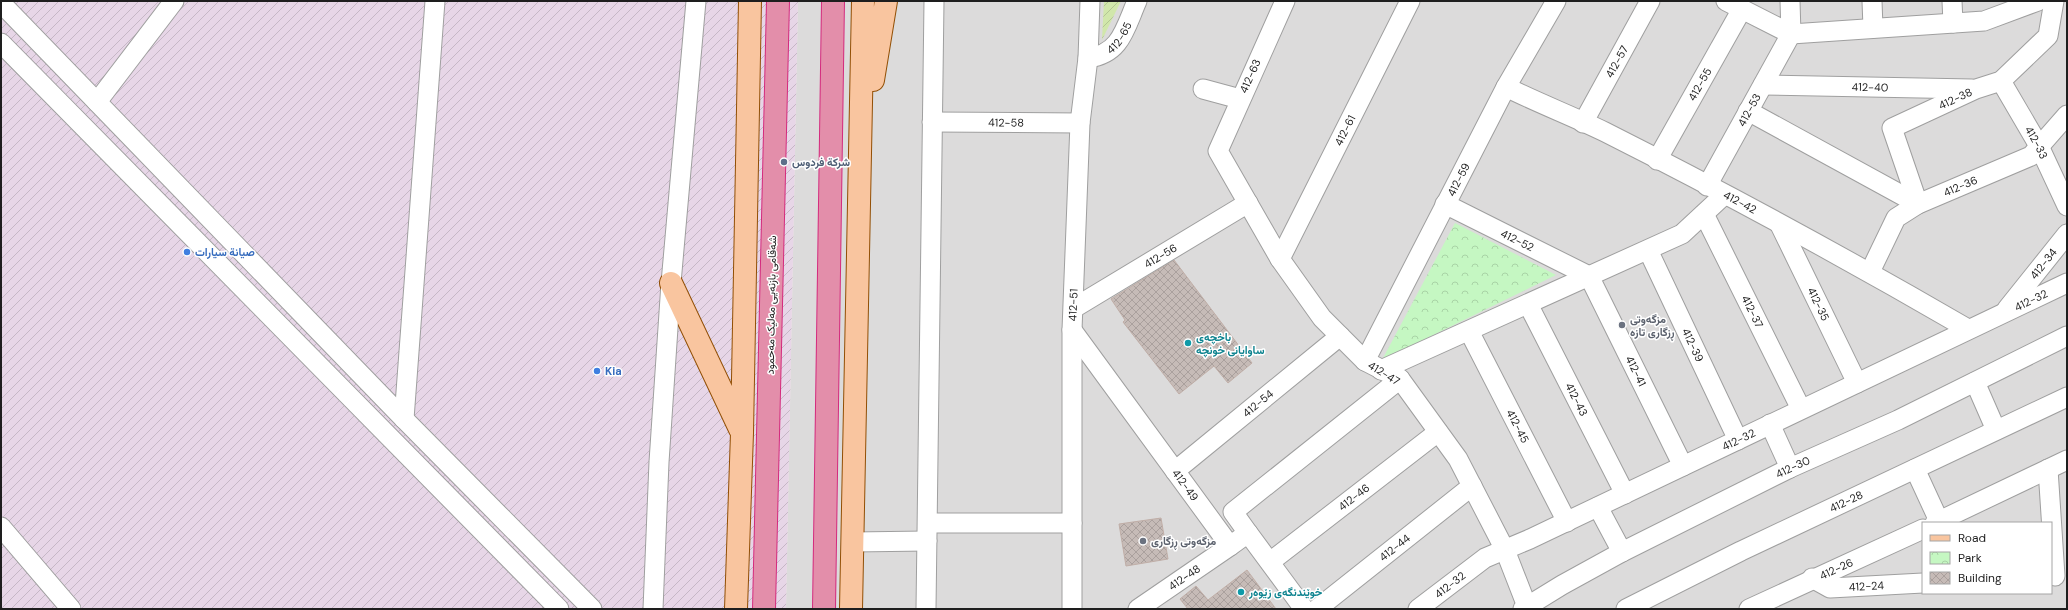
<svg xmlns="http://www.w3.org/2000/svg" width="2068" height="610" font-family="'DM Sans',Vazirmatn,sans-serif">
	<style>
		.residential { fill: #dcdbdb; fill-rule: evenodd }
		.industrial { fill: url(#industrial-furrows) }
		.park { fill: url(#park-crowns) }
		.garden { fill: url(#garden-furrows) }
		.building { fill: url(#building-cross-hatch); stroke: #c0aea7 }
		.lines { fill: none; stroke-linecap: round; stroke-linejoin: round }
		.minor-casing { stroke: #9f9f9f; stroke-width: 21 }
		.major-casing { stroke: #924f05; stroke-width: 24 }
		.highway-casing { stroke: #d42a7d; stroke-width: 24 }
		.minor { stroke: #fff; stroke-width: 19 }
		.major { stroke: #f9c59f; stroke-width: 22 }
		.highway { stroke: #e38eaa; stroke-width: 22 }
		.service-dot { fill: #5c6f8a; stroke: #fff; stroke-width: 1.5 }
		.shop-dot { fill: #3f7fe0; stroke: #fff; stroke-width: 1.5 }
		.worship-dot { fill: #6b7280; stroke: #fff; stroke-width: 1.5 }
		.culture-dot { fill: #0f9aa8; stroke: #fff; stroke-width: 1.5 }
		.labels { text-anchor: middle; stroke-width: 3; stroke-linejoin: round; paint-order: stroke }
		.street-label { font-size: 11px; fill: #1e1e1e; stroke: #fff }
		.service-label { font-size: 11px; font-weight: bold; fill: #4e5e75; stroke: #fff; text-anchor: start }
		.shop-label { font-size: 11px; font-weight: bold; fill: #366cbe; stroke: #fff; text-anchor: start }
		.worship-label { font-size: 11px; font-weight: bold; fill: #5b616d; stroke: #fff; text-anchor: start }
		.culture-label { font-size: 11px; font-weight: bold; fill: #0d838f; stroke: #fff; text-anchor: start }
	</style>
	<defs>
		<pattern id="industrial-furrows" width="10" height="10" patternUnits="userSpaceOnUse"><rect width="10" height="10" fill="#e7d6e7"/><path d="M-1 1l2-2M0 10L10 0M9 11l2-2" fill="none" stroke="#c6b7c6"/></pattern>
		<pattern id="park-crowns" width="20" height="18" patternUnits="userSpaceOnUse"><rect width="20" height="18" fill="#c5f7c2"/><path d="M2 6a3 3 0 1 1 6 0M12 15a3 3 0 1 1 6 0" fill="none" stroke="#a9d3a6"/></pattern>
		<pattern id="garden-furrows" width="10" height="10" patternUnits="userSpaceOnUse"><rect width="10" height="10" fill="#d1e7ab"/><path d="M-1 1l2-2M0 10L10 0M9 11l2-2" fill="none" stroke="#b3c693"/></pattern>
		<pattern id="building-cross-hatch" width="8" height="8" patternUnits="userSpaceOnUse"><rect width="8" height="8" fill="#c6bbb7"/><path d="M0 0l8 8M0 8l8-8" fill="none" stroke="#aaa09d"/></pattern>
	</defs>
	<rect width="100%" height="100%" fill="#eee9e4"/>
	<!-- residential -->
	<path class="residential" d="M 798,1 L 2067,1 L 2067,609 L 786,609 ZM 1923,523 L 2051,523 L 2051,593 L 1923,593 Z"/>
	<!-- industrial -->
	<path class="industrial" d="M 1,1 L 798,1 L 786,609 L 1,609 Z"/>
	<!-- park -->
	<path class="park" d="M 1455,223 L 1556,275 L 1382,360 Z"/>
	<!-- garden -->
	<path class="garden" d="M 1104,1 L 1121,1 L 1102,40 Z"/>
	<!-- building -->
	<path class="building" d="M 1174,260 L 1252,363 L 1228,383 L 1214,366 L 1179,394 L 1123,322 L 1125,320 L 1111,299 Z
		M 1161,518 L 1168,559 L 1126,566 L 1119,524 Z
		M 1247,570 L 1276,609 L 1188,609 L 1180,599 L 1196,586 L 1208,600 Z"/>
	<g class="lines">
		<defs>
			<g id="minor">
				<path d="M 1285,1 L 1218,151 L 1280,259 L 1322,318 L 1365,361 L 1400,379 L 1458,459 L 1505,550 L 1528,609"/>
				<path d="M 1726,1 L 1791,34 L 1984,21 L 2038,1"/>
				<path d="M 1790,1 L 1791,34"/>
				<path d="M 1872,1 L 1873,28"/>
				<path d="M 1952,1 L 1953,23"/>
				<path d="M 1,3 L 404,419 L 592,609"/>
				<path d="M 1,43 L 559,609"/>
				<path id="s1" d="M 1088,58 C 1121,54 1125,28 1137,1"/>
				<path id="s2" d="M 2001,81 L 2039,146 L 2067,206"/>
				<path id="s3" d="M 1763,85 L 1972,89"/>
				<path id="s4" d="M 1506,87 C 1538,103 1572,116 1605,132 C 1728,194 1849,260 1968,329"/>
				<path d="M 1203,89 L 1240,99"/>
				<path d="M 97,102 L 174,1"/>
				<path d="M 1748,111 L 1918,204"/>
				<path id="s5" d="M 932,122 L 1080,123"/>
				<path id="s6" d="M 1583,123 L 1650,1"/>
				<path id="s7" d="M 1657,160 L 1742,9"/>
				<path id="s8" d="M 1707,186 L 1791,34"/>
				<path id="s9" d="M 1445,204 L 1589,276 L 1683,466"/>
				<path id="s10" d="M 1918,204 L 1892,128 L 1976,89 L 2001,81 L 2048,36 L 2054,1"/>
				<path id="s11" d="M 1704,214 L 1801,409"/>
				<path id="s12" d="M 1780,225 L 1857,383"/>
				<path id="s13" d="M 1648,250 L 1738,440"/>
				<path id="s14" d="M 1280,259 L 1410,1"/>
				<path id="s15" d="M 1870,272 L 1896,218 L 1918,204 L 2031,156 L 2067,115"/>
				<path id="s16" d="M 1528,304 L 1625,494"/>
				<path id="s17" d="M 1074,308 L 1248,203"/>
				<path id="s18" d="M 2007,309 L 2067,234"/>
				<path id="s19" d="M 1072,330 L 1230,546 L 1248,533 L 1304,609"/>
				<path id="s20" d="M 1469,331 L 1567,522"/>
				<path id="s21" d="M 1365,361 L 1506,87 L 1556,1"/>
				<path d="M 1381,370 L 1682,234 L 1724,195"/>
				<path d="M 1975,382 L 1996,430"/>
				<path d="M 404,419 L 435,1"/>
				<path d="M 1770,424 L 1790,468"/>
				<path d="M 1915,469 L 1939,521"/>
				<path d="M 2048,469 L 2055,576"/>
				<path id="s22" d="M 1175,471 L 1340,336"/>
				<path d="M 1598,507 L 1622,552"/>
				<path d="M 928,523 L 1072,523"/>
				<path d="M 1935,523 L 2067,460"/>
				<path d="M 1,527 L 71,609"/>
				<path d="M 1248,533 L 1233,512 L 1400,379"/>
				<path d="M 853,542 L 927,541"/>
				<path id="s23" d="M 1270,562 L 1438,432"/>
				<path id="s24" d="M 1812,578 L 1830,588 L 1923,583"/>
				<path d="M 653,609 L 659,462 L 671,283 L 696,1"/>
				<path d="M 926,609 L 934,1"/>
				<path id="s25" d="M 1072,609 L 1072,330 L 1080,123 L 1088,58 L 1090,1"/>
				<path id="s26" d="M 1138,609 L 1230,546"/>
				<path id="s27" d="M 1317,609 L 1472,486"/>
				<path id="s28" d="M 1418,609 L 1485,558 L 1530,539 L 2067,283"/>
				<path id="s29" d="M 1523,609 L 1562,585 L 1622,552 L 1790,468 L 1898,420 L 2067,336"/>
				<path id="s30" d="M 1626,609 L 1741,551 L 2067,397"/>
				<path id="s31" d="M 1749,609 L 1923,529"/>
			</g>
			<path id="major" d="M 873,80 L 886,1
				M 671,283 L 740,429
				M 736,609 L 742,433 L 750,1
				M 851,609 L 863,1"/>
			<path id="highway" d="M 764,609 L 778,1
				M 824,609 L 833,1"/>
		</defs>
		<!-- minor casing -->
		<use href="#minor" class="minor-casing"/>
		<!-- major casing -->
		<use href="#major" class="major-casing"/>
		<!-- highway casing -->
		<use href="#highway" class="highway-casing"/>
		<!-- minor -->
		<use href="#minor" class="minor"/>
		<!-- major -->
		<use href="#major" class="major"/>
		<!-- highway -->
		<use href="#highway" class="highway"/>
	</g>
	<!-- markers -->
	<circle class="service-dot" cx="784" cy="162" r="4"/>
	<g class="shop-dot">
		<circle cx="187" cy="252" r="4"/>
		<circle cx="597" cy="371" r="4"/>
	</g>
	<g class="worship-dot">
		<circle cx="1622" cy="325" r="4"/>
		<circle cx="1143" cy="541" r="4"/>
	</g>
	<g class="culture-dot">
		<circle cx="1188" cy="343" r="4"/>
		<circle cx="1241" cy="592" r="4"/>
	</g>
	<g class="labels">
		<!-- street labels -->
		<g class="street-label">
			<text dy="4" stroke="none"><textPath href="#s1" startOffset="39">412-65</textPath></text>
			<text dy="4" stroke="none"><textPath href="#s6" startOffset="70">412-57</textPath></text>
			<text transform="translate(1250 76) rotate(-66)" y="4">412-63</text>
			<text dy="4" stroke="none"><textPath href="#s7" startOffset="87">412-55</textPath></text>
			<text dy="4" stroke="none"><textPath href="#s3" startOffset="107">412-40</textPath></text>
			<text dy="4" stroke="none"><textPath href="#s10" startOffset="150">412-38</textPath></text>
			<text dy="4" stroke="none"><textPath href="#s8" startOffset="87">412-53</textPath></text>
			<text dy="4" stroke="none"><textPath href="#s5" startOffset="74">412-58</textPath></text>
			<text dy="4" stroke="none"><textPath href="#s14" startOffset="144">412-61</textPath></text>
			<text dy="4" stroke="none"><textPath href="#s2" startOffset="71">412-33</textPath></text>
			<text dy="4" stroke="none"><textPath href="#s21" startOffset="204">412-59</textPath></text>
			<text dy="4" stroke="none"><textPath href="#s15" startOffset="132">412-36</textPath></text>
			<text dy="4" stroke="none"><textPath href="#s4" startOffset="261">412-42</textPath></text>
			<text dy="4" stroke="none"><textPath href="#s9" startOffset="81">412-52</textPath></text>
			<text dy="4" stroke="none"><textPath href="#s17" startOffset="101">412-56</textPath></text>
			<text dy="4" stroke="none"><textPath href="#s18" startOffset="58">412-34</textPath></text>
			<text dy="4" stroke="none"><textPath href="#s28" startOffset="688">412-32</textPath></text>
			<text dy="4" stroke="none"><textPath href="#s12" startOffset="88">412-35</textPath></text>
			<text transform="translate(771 305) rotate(-89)" y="4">شەقامی بازنەیی مەلیک مەحمود</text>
			<text dy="4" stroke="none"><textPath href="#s25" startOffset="304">412-51</textPath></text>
			<text dy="4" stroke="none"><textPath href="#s11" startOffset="109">412-37</textPath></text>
			<text dy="4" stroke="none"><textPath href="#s13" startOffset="105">412-39</textPath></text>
			<text dy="4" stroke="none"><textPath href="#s9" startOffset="267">412-41</textPath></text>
			<text transform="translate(1384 373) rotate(32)" y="4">412-47</text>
			<text dy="4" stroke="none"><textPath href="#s16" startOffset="107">412-43</textPath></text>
			<text dy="4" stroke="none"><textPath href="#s22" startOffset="107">412-54</textPath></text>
			<text dy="4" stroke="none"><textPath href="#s20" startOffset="107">412-45</textPath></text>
			<text dy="4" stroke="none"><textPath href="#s28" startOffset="364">412-32</textPath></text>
			<text dy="4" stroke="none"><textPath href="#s29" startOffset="305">412-30</textPath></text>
			<text dy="4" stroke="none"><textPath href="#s19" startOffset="192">412-49</textPath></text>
			<text dy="4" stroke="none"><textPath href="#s23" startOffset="106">412-46</textPath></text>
			<text dy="4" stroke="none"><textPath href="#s30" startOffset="245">412-28</textPath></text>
			<text dy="4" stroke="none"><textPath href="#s27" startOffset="99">412-44</textPath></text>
			<text dy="4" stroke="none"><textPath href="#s31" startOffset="96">412-26</textPath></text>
			<text dy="4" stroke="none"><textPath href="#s26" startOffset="56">412-48</textPath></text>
			<text dy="4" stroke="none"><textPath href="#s28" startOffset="40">412-32</textPath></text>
			<text dy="4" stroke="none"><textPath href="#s24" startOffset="57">412-24</textPath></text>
		</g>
		<!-- service labels -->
		<g class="service-label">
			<text x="792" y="166">شركة فردوس</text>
		</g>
		<!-- shop labels -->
		<g class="shop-label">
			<text x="195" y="256">صيانة سيارات</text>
			<text x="605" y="375">Kia</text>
		</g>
		<!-- worship labels -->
		<g class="worship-label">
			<text x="1630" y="323">مزگەوتی<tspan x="1630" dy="13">ڕزگاری تازە</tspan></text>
			<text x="1151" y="545">مزگەوتی ڕزگاری</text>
		</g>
		<!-- culture labels -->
		<g class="culture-label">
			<text x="1196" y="341">باخچەی<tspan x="1196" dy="13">ساوایانی خونچە</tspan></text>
			<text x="1249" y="596">خوێندنگەی زێوەر</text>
		</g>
	</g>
	<!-- border -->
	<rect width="2068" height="610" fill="none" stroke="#1e1e1e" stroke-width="4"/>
	<!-- legend -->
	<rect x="1922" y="522" width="130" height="72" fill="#ffffff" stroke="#a5a5a5"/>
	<rect x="1930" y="535" width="20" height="6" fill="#f9c59f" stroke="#a5a5a5"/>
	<text x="1958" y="542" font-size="12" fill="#1e1e1e">Road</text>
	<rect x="1930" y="552" width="20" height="12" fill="url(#park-crowns)" stroke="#a5a5a5"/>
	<text x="1958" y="562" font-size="12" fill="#1e1e1e">Park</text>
	<rect x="1930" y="572" width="20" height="12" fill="url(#building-cross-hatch)" stroke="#a5a5a5"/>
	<text x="1958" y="582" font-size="12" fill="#1e1e1e">Building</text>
</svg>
